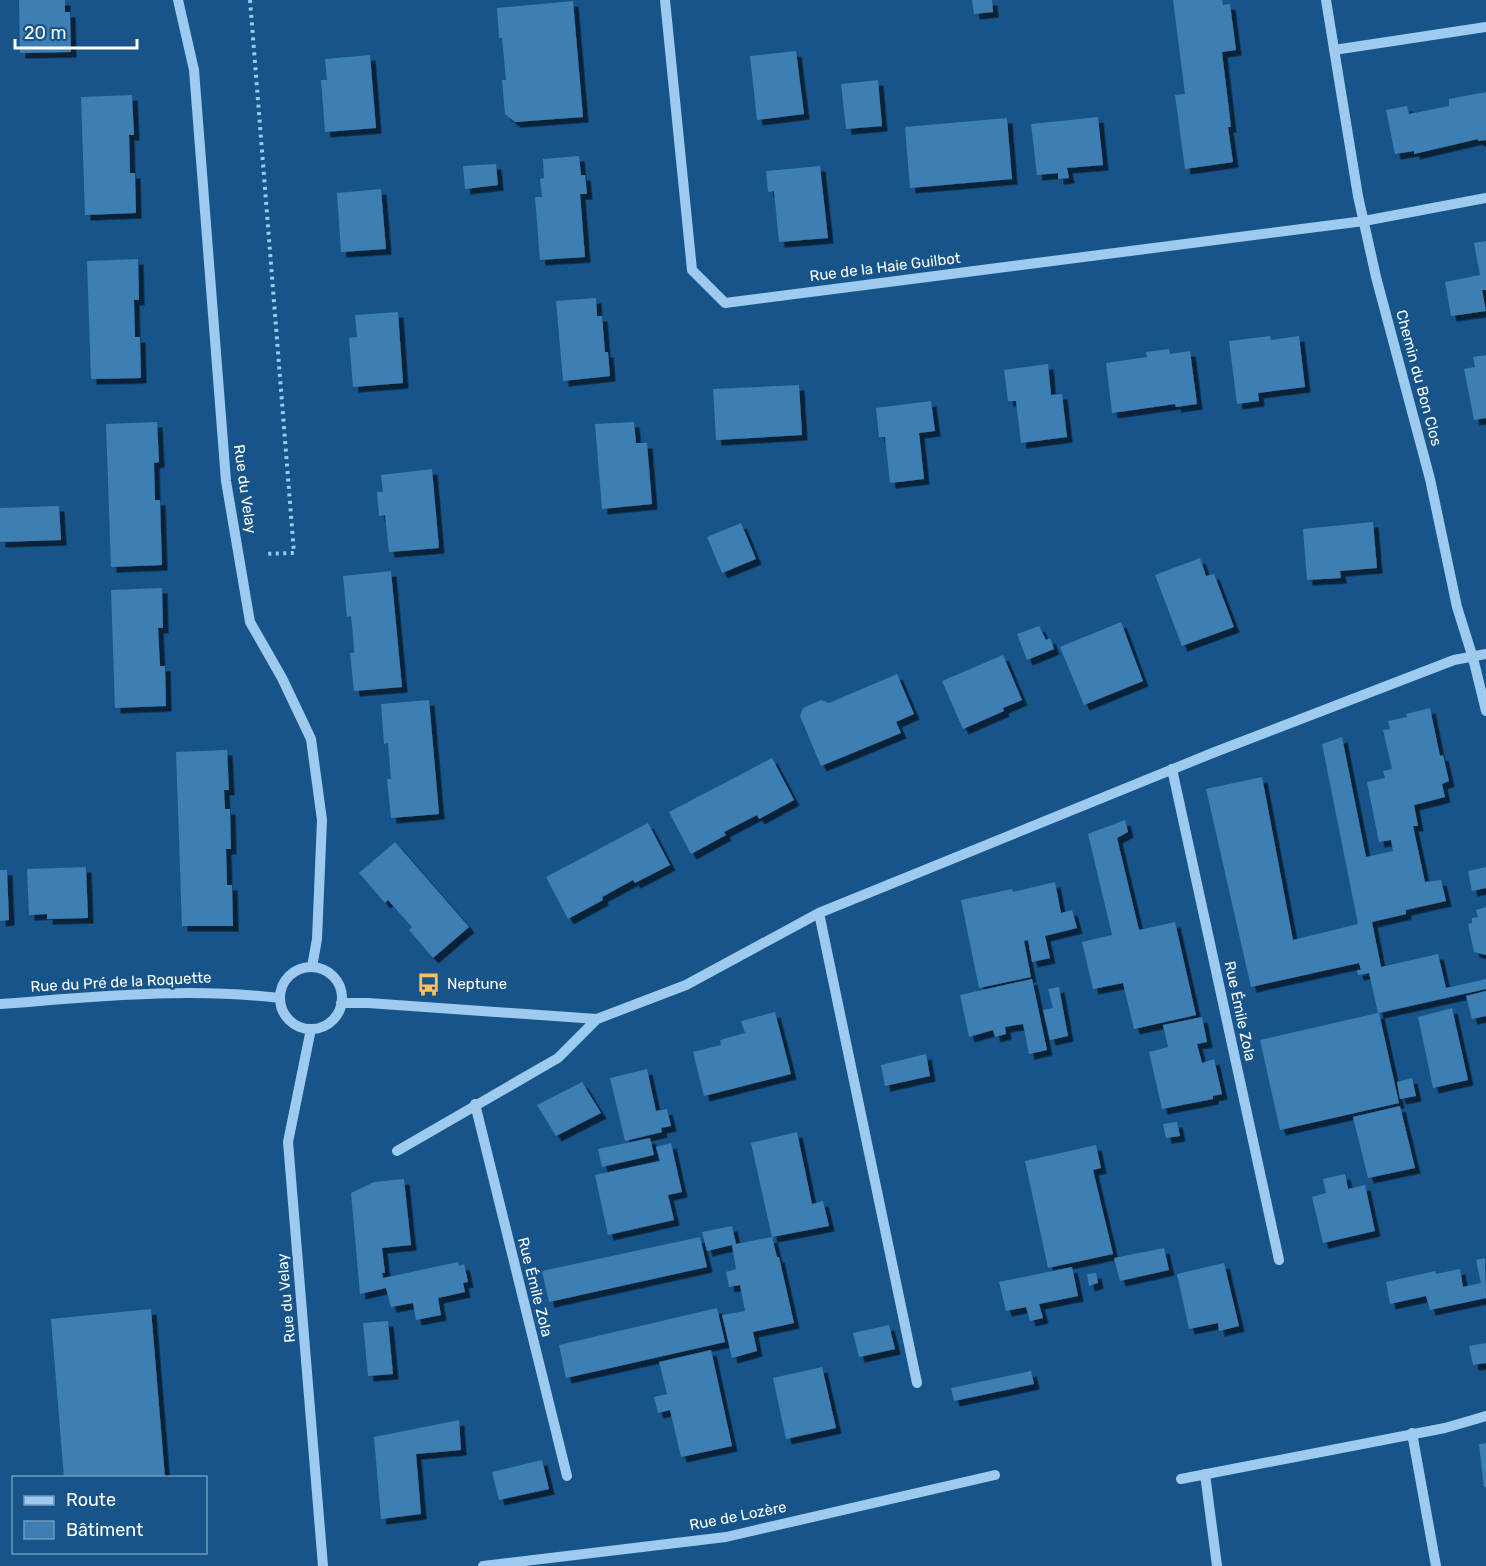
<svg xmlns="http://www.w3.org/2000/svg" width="1486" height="1566" font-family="Rubik,sans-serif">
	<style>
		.building { fill: #3e7eb3; filter: url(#shadow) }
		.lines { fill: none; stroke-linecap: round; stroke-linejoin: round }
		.path { stroke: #9ecaef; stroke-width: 4; stroke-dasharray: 3 4.5; stroke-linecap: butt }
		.minor { stroke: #9ecaef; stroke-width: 10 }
		.labels { text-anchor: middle; stroke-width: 5; stroke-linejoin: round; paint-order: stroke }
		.street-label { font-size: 15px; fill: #fff; stroke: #16548a }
		.poi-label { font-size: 15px; fill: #fff; stroke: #16548a; text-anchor: start }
	</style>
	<defs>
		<filter id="shadow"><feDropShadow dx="5.5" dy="5.5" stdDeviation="0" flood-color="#0009"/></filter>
	</defs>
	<rect width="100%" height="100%" fill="#16548a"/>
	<!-- building -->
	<path class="building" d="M 19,0 L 65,0 L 65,12 L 70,12 L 71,52 L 20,53 Z
		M 972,0 L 992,0 L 993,12 L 974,14 Z
		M 1173,0 L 1222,0 L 1223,5 L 1230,4 L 1236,50 L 1222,52 L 1231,127 L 1228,127 L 1233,162 L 1185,169 L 1175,95 L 1185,94 Z
		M 573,1 L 583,117 L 515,122 L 505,114 L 502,80 L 506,80 L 502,38 L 499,38 L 497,8 Z
		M 796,51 L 804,114 L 757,120 L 750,56 Z
		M 370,55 L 376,128 L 325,132 L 321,80 L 327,80 L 325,59 Z
		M 878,80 L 882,126 L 846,129 L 841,84 Z
		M 1486,92 L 1486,140 L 1478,141 L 1478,139 L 1414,154 L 1414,151 L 1395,154 L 1386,110 L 1407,106 L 1409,114 L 1449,106 L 1449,99 Z
		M 132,95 L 134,135 L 129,135 L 130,173 L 135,173 L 136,213 L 85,215 L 81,97 Z
		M 1098,117 L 1103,165 L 1067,168 L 1069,178 L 1058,179 L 1058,173 L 1037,175 L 1031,124 Z
		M 1007,118 L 1012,179 L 910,188 L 905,127 Z
		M 579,156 L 581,175 L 585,175 L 587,194 L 580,194 L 585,257 L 540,260 L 535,197 L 542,197 L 540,179 L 544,178 L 543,159 Z
		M 496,164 L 498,185 L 465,189 L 463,166 Z
		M 820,166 L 828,238 L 779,242 L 774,191 L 768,192 L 766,171 Z
		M 381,189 L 386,249 L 341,252 L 337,193 Z
		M 1486,241 L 1486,290 L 1482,290 L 1486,311 L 1451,316 L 1445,282 L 1480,275 L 1474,243 Z
		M 138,259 L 139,300 L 134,300 L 135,337 L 140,337 L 141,378 L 91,379 L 87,261 Z
		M 596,298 L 597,316 L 602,316 L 605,352 L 608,352 L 610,376 L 563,381 L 556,301 Z
		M 398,312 L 403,383 L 353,387 L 349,338 L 357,337 L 355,315 Z
		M 1270,336 L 1271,340 L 1299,336 L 1305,387 L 1258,393 L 1259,401 L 1237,404 L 1229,341 Z
		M 1169,349 L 1170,354 L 1190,351 L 1197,404 L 1176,407 L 1175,404 L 1112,413 L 1106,363 L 1147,357 L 1146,352 Z
		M 1486,355 L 1486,418 L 1474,420 L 1464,369 L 1475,367 L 1473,357 Z
		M 1048,364 L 1051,395 L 1062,394 L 1067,437 L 1021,443 L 1016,401 L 1008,401 L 1004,370 Z
		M 799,385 L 802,435 L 716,440 L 713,389 Z
		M 931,401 L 935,431 L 919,433 L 924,479 L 890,483 L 885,437 L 879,437 L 876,408 Z
		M 157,422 L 159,462 L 154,463 L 155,500 L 160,500 L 162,565 L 111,567 L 106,424 Z
		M 634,422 L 636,443 L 647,443 L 652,504 L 602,509 L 595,424 Z
		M 432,469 L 439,548 L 389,552 L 385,515 L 379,516 L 377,492 L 383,492 L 381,475 Z
		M 59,506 L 61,540 L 0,542 L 0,508 Z
		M 1373,522 L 1377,568 L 1340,571 L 1341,578 L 1307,580 L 1303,529 Z
		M 741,523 L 756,559 L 722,573 L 707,537 Z
		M 1200,558 L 1206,576 L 1214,574 L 1234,627 L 1182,646 L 1155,575 Z
		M 391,571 L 402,687 L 354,691 L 350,653 L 354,653 L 353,635 L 351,616 L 347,617 L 343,576 Z
		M 162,588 L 163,628 L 158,628 L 160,666 L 165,666 L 166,706 L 115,708 L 111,590 Z
		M 1121,622 L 1143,681 L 1084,705 L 1060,647 Z
		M 1039,626 L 1046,640 L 1050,638 L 1054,649 L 1027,660 L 1017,634 Z
		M 1003,655 L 1022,700 L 1003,708 L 1004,711 L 963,729 L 942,681 Z
		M 897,674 L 914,714 L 896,722 L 901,733 L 821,766 L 800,716 L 803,708 L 821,700 L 829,703 Z
		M 429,700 L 439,814 L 391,818 L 387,779 L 391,779 L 388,743 L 384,744 L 381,704 Z
		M 1430,708 L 1440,756 L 1443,755 L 1449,781 L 1442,784 L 1445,797 L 1414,805 L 1418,826 L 1413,826 L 1425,882 L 1441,880 L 1446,901 L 1406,910 L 1406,914 L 1372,922 L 1381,967 L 1438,954 L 1446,988 L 1486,979 L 1486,989 L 1379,1013 L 1399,1103 L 1280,1130 L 1260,1040 L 1378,1013 L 1369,973 L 1358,975 L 1357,970 L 1361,970 L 1359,963 L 1251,987 L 1206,789 L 1262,777 L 1293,940 L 1358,924 L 1322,744 L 1342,737 L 1366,857 L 1393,851 L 1391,840 L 1379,842 L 1367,782 L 1385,778 L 1383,771 L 1392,769 L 1383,730 L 1390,729 L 1388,721 L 1407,717 L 1406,714 Z
		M 227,750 L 229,790 L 224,790 L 225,809 L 230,809 L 231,849 L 226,849 L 227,885 L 232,885 L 233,926 L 182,926 L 176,752 Z
		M 772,758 L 794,800 L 759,819 L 757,815 L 724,832 L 726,835 L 691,854 L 669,812 Z
		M 1125,820 L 1128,832 L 1117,838 L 1139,930 L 1175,922 L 1196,1015 L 1134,1029 L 1123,983 L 1093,989 L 1082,942 L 1112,935 L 1088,834 Z
		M 648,823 L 670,865 L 635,883 L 633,880 L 602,897 L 603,900 L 568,919 L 546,877 Z
		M 395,842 L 469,927 L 433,958 L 409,930 L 412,927 L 388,900 L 385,903 L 359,873 Z
		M 86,867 L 88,918 L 47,919 L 47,914 L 29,915 L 27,869 Z
		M 1486,867 L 1486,888 L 1472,891 L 1468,871 Z
		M 0,870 L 7,870 L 9,920 L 0,921 Z
		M 1055,882 L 1061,913 L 1072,910 L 1077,928 L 1045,936 L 1050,958 L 1032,962 L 1028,940 L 1024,941 L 1031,977 L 979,988 L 961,900 L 1012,889 L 1013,892 Z
		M 1486,907 L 1486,955 L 1474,952 L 1468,924 L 1472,923 L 1472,918 L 1478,917 L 1476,910 Z
		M 1032,979 L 1047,1050 L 1029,1054 L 1023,1024 L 1005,1027 L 1006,1034 L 995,1037 L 993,1030 L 969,1037 L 960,995 Z
		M 1059,987 L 1068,1036 L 1050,1040 L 1043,1010 L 1053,1008 L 1048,989 Z
		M 1486,991 L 1486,1016 L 1472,1019 L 1466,996 Z
		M 1452,1008 L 1468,1080 L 1433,1088 L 1418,1017 Z
		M 775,1012 L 791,1074 L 704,1096 L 693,1052 L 721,1045 L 720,1040 L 745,1033 L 741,1021 Z
		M 1202,1017 L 1207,1042 L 1197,1044 L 1202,1063 L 1214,1059 L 1222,1094 L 1213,1096 L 1213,1099 L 1162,1109 L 1149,1052 L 1168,1047 L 1163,1025 Z
		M 926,1054 L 930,1076 L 885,1086 L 881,1065 Z
		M 647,1069 L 656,1111 L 667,1109 L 671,1126 L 661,1128 L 662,1132 L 625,1141 L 610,1078 Z
		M 1412,1078 L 1416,1096 L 1400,1099 L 1397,1082 Z
		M 582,1082 L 601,1113 L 556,1136 L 537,1105 Z
		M 1400,1106 L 1415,1168 L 1368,1178 L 1353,1117 Z
		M 1177,1122 L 1180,1136 L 1166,1138 L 1163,1124 Z
		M 797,1132 L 812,1204 L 823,1201 L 829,1226 L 772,1237 L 751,1143 Z
		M 650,1138 L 654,1155 L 602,1167 L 598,1149 Z
		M 671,1143 L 682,1192 L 668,1195 L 674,1220 L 608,1235 L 595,1175 L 660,1161 L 656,1147 Z
		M 1096,1145 L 1101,1168 L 1093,1170 L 1113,1254 L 1048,1268 L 1025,1161 Z
		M 1345,1174 L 1348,1189 L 1365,1185 L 1375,1231 L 1323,1243 L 1312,1197 L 1326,1193 L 1323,1179 Z
		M 404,1179 L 411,1245 L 382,1248 L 385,1273 L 382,1273 L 383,1278 L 458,1262 L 459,1266 L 464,1264 L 468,1282 L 463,1283 L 465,1292 L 438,1298 L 441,1315 L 416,1320 L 413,1303 L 391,1307 L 386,1288 L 360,1294 L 351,1193 L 374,1182 Z
		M 732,1226 L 736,1244 L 772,1237 L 777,1257 L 779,1257 L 794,1323 L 753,1332 L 757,1351 L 732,1358 L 722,1315 L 745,1311 L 740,1285 L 729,1287 L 726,1272 L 736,1269 L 732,1245 L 707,1251 L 702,1232 Z
		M 700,1237 L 707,1267 L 549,1302 L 542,1271 Z
		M 1164,1248 L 1169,1270 L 1120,1281 L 1114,1258 Z
		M 1485,1258 L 1486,1298 L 1430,1310 L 1426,1296 L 1390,1304 L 1386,1282 L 1435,1271 L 1436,1274 L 1460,1269 L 1463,1287 L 1481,1283 L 1476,1260 Z
		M 1224,1263 L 1239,1326 L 1219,1331 L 1218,1323 L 1189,1329 L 1177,1274 Z
		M 1072,1267 L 1078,1296 L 1039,1304 L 1043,1318 L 1030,1321 L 1026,1307 L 1006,1311 L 999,1282 Z
		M 1096,1273 L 1098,1283 L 1089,1286 L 1087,1274 Z
		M 717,1308 L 725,1342 L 566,1378 L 559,1345 Z
		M 151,1309 L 165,1478 L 64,1478 L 51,1319 Z
		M 388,1321 L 393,1374 L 368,1376 L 363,1323 Z
		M 889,1325 L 895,1349 L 859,1357 L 853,1333 Z
		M 1486,1343 L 1486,1363 L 1473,1365 L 1469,1346 Z
		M 711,1350 L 732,1446 L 681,1457 L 670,1410 L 658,1413 L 654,1397 L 667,1394 L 659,1362 Z
		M 822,1367 L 836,1428 L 786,1439 L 773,1378 Z
		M 1031,1371 L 1034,1384 L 954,1401 L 951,1388 Z
		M 459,1420 L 461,1450 L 416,1454 L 421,1514 L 381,1519 L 374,1437 Z
		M 1486,1443 L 1486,1487 L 1484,1487 L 1479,1444 Z
		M 542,1460 L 549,1489 L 499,1500 L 492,1472 Z"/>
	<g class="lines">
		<!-- path -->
		<path class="path" d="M 250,0 L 294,553 L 264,554"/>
		<!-- minor -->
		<path class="minor" d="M 178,0 L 194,70 L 226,481 L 250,622 L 282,678 L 311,739 L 322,820 L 317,939 L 312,967
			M 665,0 L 692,270 L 725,303 L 1364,221 L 1486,198
			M 1326,0 L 1358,196 L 1376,277 L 1430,479 L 1457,607 L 1473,658 L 1486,711
			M 1334,50 L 1486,27
			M 1172,769 L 1279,1260
			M 819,913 L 917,1383
			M280 998a31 31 0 1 1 62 0a31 31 0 1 1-62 0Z
			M 341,1003 L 368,1003 L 597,1019 L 686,985 L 819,913 L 1215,752 L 1454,660 L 1486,654
			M 0,1004 C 94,997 186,987 280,998
			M 311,1029 L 288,1142 L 323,1566
			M 475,1104 L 567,1476
			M 397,1151 L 558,1058 L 597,1019
			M 1412,1433 L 1436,1566
			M 1205,1474 L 1217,1566
			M 1181,1479 L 1445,1428 L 1486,1416
			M 483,1566 L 726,1537 L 995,1475"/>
	</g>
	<!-- icons -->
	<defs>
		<symbol id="bus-bare" viewBox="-9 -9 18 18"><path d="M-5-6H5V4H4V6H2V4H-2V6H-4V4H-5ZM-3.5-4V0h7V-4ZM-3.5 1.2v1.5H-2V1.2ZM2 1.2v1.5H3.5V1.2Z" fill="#ffc05b" stroke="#16548a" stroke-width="2.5" paint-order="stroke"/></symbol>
	</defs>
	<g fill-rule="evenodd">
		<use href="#bus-bare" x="412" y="968" width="33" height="33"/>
	</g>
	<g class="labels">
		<!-- street labels -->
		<g class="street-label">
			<text transform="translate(885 267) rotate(-7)" y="5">Rue de la Haie Guilbot</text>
			<text transform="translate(1419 378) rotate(75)" y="5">Chemin du Bon Clos</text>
			<text transform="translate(245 489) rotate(82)" y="5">Rue du Velay</text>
			<text transform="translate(121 982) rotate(-3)" y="5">Rue du Pré de la Roquette</text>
			<text transform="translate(1240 1011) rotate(78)" y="5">Rue Émile Zola</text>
			<text transform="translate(535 1287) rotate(76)" y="5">Rue Émile Zola</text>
			<text transform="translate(286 1298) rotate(-95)" y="5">Rue du Velay</text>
			<text transform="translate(738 1516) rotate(-11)" y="5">Rue de Lozère</text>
		</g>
		<!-- poi labels -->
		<g class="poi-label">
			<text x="447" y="989">Neptune</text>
		</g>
	</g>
	<!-- legend -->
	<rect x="12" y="1476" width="195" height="78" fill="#16548a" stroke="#7398b9" stroke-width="1.5"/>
	<rect x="24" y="1496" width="30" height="9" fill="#9ecaef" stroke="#7398b9" stroke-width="1.5"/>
	<text x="66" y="1506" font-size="18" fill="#ffffff">Route</text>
	<rect x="24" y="1521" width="30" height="18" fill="#3e7eb3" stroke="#7398b9" stroke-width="1.5"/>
	<text x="66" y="1536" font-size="18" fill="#ffffff">Bâtiment</text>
	<!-- scale -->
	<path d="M15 39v9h122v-9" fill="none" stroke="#ffffff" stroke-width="3"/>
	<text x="24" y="39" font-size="18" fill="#ffffff" stroke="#16548a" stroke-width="4.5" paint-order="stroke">20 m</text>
</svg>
